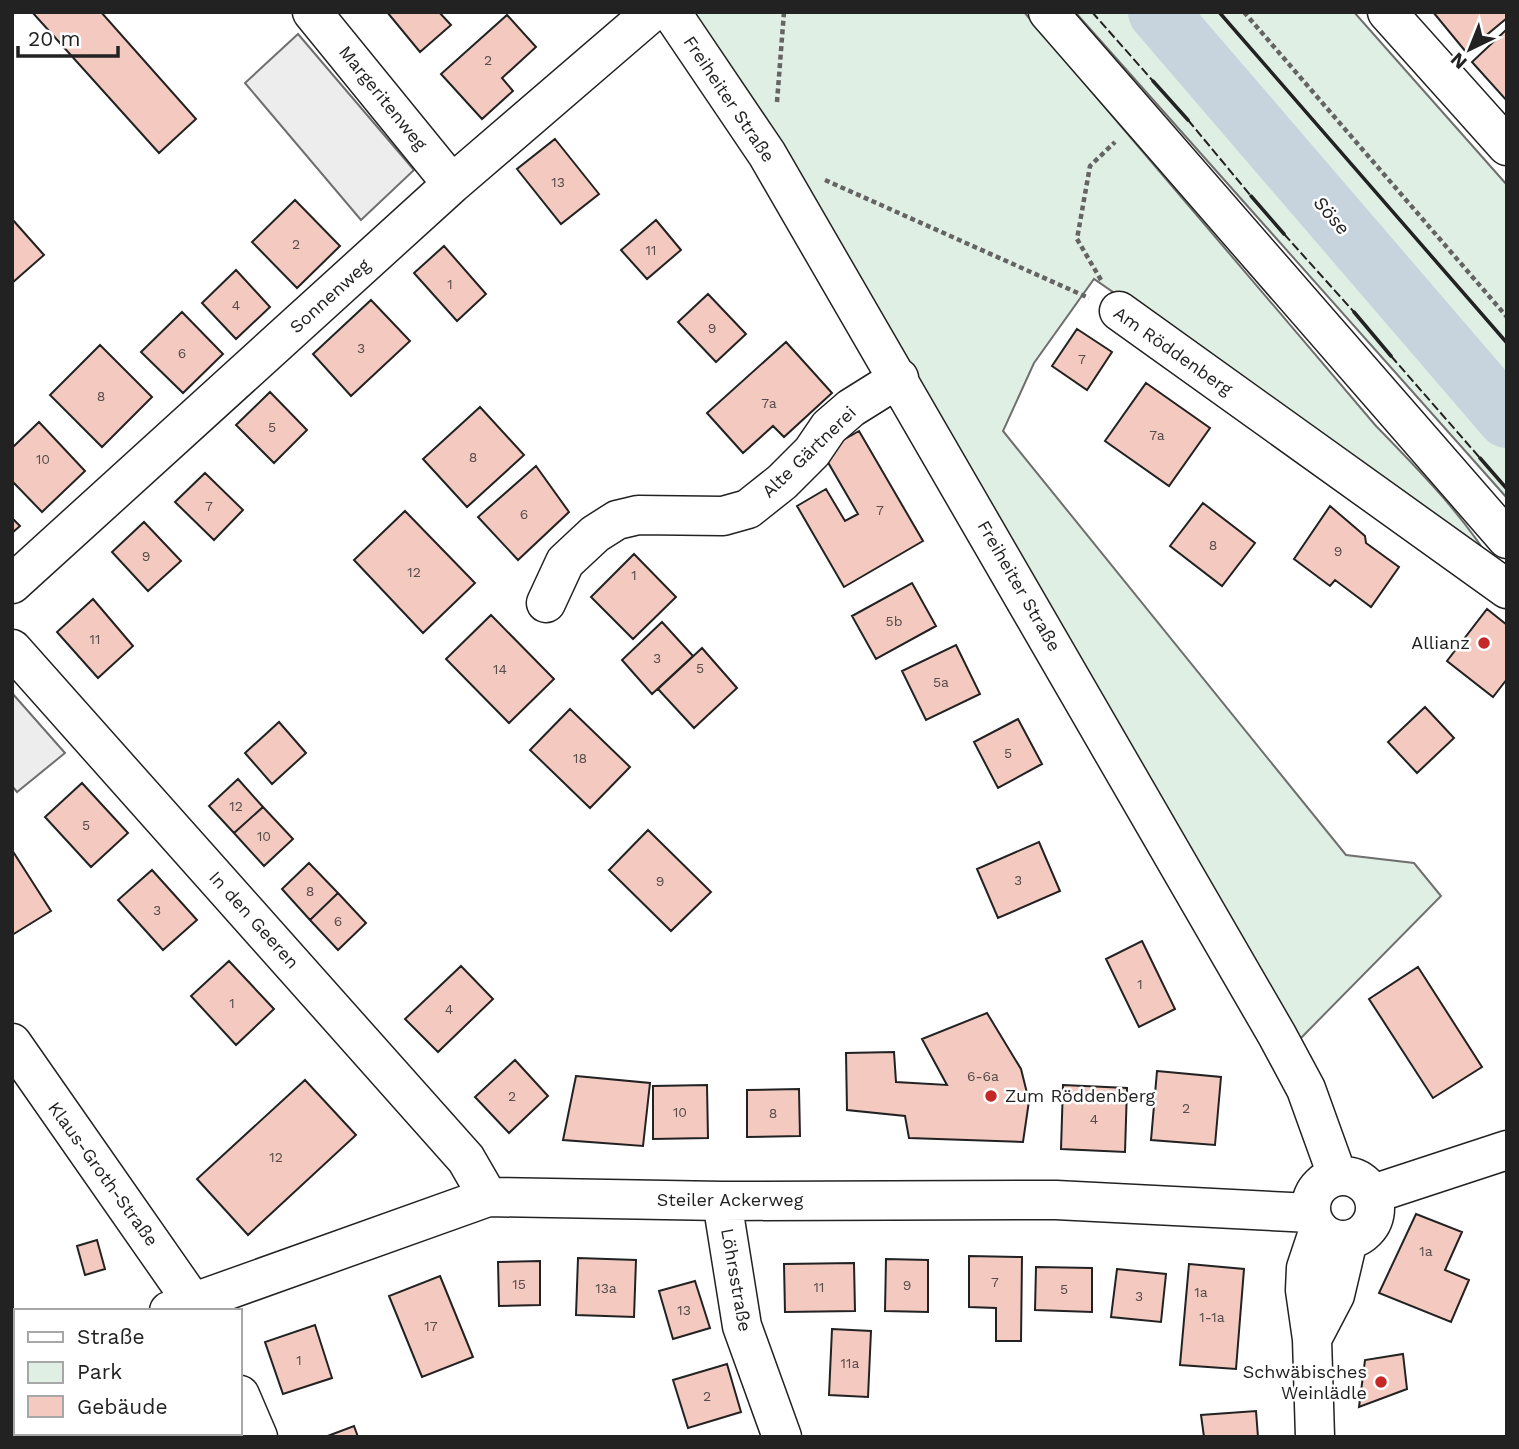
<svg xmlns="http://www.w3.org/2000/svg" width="1519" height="1449" font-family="'Work Sans',sans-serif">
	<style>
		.green { fill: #e0efe3; stroke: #6f6f6f; stroke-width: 2 }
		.parking { fill: #ededed; stroke: #6f6f6f; stroke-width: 2 }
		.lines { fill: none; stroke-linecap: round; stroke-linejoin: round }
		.river { stroke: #c7d3dd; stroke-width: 60 }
		.building { fill: #f3c9c0; stroke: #222; stroke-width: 2 }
		.minor-casing { stroke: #222; stroke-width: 41 }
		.major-casing { stroke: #222; stroke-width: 41 }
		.path { stroke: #646464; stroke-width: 4.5; stroke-dasharray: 5 3.5; stroke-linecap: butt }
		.minor { stroke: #fff; stroke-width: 38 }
		.major { stroke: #fff; stroke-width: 38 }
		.fence { stroke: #222; stroke-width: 2; stroke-dasharray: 9 3.5; stroke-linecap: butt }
		.wall { stroke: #222; stroke-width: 3.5 }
		.poi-dot { fill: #c62828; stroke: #fff; stroke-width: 2.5 }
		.labels { text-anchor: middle; stroke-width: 5; stroke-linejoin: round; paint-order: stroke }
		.number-label { font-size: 14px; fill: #564c4a }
		.street-label { font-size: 18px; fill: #222; stroke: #fff }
		.poi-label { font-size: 18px; fill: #222; stroke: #fff; text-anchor: end }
		.water-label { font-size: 19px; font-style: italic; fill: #222; stroke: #fff }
	</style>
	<rect width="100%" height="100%" fill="#fff"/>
	<!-- green -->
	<path class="green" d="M 684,12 L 1024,12 L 1376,426 C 1421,472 1465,517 1498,572 L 1396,488 L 1094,279 L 1034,363 L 1003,431 L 1346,855 L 1414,863 L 1441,896 L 1296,1043 Z
		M 1075,12 L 1354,12 L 1507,185 L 1507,498 Z"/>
	<!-- parking -->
	<path class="parking" d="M 298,34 L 414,170 L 361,220 L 245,83 Z
		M 12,693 L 65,753 L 17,792 L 12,786 Z"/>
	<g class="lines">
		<!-- river -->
		<path class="river" d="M 1158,12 L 1507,418"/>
	</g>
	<!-- building -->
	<path class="building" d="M 32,12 L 101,12 L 196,119 L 159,153 Z
		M 387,12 L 439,12 L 451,25 L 420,52 Z
		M 1433,12 L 1507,12 L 1507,18 L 1466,52 Z
		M 507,15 L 536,47 L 502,78 L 513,91 L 482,119 L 441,74 Z
		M 1507,29 L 1507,101 L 1472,62 Z
		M 555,139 L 599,194 L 561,224 L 517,169 Z
		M 295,200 L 340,246 L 297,288 L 252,242 Z
		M 12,219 L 44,255 L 12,283 Z
		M 656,220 L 681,250 L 647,279 L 621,250 Z
		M 444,246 L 486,294 L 457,321 L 414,273 Z
		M 236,270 L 270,307 L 236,339 L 202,303 Z
		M 708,294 L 746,334 L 716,362 L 678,322 Z
		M 371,300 L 410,341 L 351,396 L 313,354 Z
		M 182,312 L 223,354 L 183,393 L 141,352 Z
		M 1077,329 L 1112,352 L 1087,390 L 1052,366 Z
		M 786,342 L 832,393 L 784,437 L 773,426 L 743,453 L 707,413 Z
		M 100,345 L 152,397 L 102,447 L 50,395 Z
		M 1146,383 L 1210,428 L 1169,486 L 1105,441 Z
		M 270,392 L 307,430 L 274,463 L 236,425 Z
		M 480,407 L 524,455 L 467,507 L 423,459 Z
		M 39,422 L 85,471 L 42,512 L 12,481 L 12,448 Z
		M 859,431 L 923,541 L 844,587 L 797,506 L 826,489 L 845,521 L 858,514 L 822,452 Z
		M 536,466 L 569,512 L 518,560 L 478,517 Z
		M 205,473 L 243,510 L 214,540 L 175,502 Z
		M 1203,503 L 1255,543 L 1222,586 L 1170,546 Z
		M 1330,506 L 1365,536 L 1366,543 L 1399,567 L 1371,607 L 1335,580 L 1330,586 L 1294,559 Z
		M 405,511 L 475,583 L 423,633 L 354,560 Z
		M 12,518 L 20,526 L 12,533 Z
		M 144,522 L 181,561 L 148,591 L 112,552 Z
		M 634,554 L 676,597 L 633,639 L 591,597 Z
		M 912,583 L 936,626 L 876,659 L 852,616 Z
		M 93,599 L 133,646 L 98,678 L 57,632 Z
		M 1487,609 L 1507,625 L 1507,679 L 1493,697 L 1447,661 Z
		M 491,615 L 554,679 L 509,723 L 446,659 Z
		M 662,622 L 693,656 L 652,694 L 622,660 Z
		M 956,645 L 980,694 L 926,720 L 902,671 Z
		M 702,648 L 737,688 L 694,728 L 658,689 Z
		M 1425,707 L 1454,738 L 1417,773 L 1388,742 Z
		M 570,709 L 630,767 L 590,808 L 530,750 Z
		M 1018,719 L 1042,764 L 998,788 L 974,742 Z
		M 279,722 L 306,753 L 272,784 L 245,753 Z
		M 238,779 L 263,807 L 234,833 L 209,806 Z
		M 82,783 L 128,833 L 91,867 L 45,817 Z
		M 263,807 L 293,839 L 264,866 L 234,833 Z
		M 648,830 L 711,892 L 671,931 L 609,870 Z
		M 1039,842 L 1060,891 L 998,918 L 977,869 Z
		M 12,850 L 51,911 L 12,935 Z
		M 309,863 L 338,893 L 310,920 L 282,889 Z
		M 152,870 L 197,920 L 163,950 L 118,900 Z
		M 338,893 L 366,923 L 338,950 L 310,920 Z
		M 1142,941 L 1175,1009 L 1139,1027 L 1106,959 Z
		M 229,961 L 274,1009 L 236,1045 L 191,996 Z
		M 461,966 L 493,999 L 438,1052 L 405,1019 Z
		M 1418,967 L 1482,1067 L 1433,1098 L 1369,999 Z
		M 987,1013 L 1021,1069 L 1029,1101 L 1023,1142 L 909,1138 L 905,1116 L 847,1110 L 846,1053 L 894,1052 L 896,1082 L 947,1085 L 922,1039 Z
		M 515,1060 L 548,1096 L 509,1133 L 475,1097 Z
		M 1157,1071 L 1221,1077 L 1215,1145 L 1151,1140 Z
		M 576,1076 L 650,1083 L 643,1146 L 563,1140 Z
		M 305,1080 L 356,1135 L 248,1235 L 197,1179 Z
		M 707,1085 L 708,1138 L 653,1139 L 653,1086 Z
		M 1063,1085 L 1127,1088 L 1125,1152 L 1061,1149 Z
		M 799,1089 L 800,1136 L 747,1137 L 747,1090 Z
		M 1416,1214 L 1462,1232 L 1445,1270 L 1469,1280 L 1451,1322 L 1379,1293 Z
		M 97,1240 L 105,1269 L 85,1275 L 77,1246 Z
		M 969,1256 L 1022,1257 L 1021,1341 L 996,1341 L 996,1308 L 969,1307 Z
		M 578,1258 L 636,1260 L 634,1317 L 576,1315 Z
		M 886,1259 L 928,1260 L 928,1312 L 885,1311 Z
		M 540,1261 L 540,1305 L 499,1306 L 498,1262 Z
		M 854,1263 L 855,1311 L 785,1312 L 784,1264 Z
		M 1189,1264 L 1244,1269 L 1236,1369 L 1180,1365 Z
		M 1036,1267 L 1092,1268 L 1092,1312 L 1035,1310 Z
		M 1117,1269 L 1166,1274 L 1161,1322 L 1111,1317 Z
		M 440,1276 L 473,1357 L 422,1377 L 389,1296 Z
		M 695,1281 L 710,1328 L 673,1339 L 659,1291 Z
		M 315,1325 L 332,1378 L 283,1394 L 265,1342 Z
		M 832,1329 L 871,1331 L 868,1397 L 829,1395 Z
		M 1403,1354 L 1407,1389 L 1359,1407 L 1365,1360 Z
		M 727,1364 L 741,1412 L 688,1428 L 673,1380 Z
		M 1256,1411 L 1258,1437 L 1204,1437 L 1201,1415 Z
		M 16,1412 L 16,1433 L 26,1433 L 27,1437 L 12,1437 L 12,1414 Z
		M 354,1426 L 358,1437 L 325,1437 Z
		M 119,1433 L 186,1433 L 188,1437 L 121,1437 Z"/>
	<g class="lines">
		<defs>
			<path id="minor" d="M 312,12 L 452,184
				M 671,12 L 767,154 L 1277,1035 L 1306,1089 L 1337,1175
				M 1387,12 L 1507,146
				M 1119,311 L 1507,589
				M 12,584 L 452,184 L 652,12
				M 546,603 L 565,562 L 595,534 L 617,520 L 638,515 L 723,516 L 748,509 L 782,482 L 812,452 L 829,427 L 851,408 L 899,378
				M 12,649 L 466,1159 L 488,1197
				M 12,1043 L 199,1311
				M1311 1208a32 32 0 1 1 64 0a32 32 0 1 1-64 0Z
				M 1373,1194 L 1507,1150
				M 722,1201 L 742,1326 L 782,1437
				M 169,1311 L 488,1197 L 722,1201 L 1056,1200 L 1311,1213
				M 1312,1339 L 1335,1295 L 1348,1240
				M 12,1359 L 16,1357
				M 240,1395 L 258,1437
				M 1315,1437 L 1312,1339 L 1305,1290 L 1306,1268 L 1319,1229"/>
			<path id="major" d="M 1048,12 L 1507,539"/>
		</defs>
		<!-- minor casing -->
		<use href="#minor" class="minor-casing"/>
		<!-- major casing -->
		<use href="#major" class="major-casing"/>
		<!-- path -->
		<path class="path" d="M 1244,12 L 1507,317
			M 777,102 L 784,12
			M 825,180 L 1089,298
			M 1101,280 L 1077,239 L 1090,166 L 1115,142"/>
		<!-- minor -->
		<use href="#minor" class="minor"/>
		<!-- major -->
		<use href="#major" class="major"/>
		<!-- fence -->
		<path class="fence" d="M 1092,12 L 1153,81
			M 1188,120 L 1251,196
			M 1284,234 L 1354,312
			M 1391,356 L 1480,458"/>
		<!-- wall -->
		<path class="wall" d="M 1219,12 L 1507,343
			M 1153,81 L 1188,120
			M 1251,196 L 1284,234
			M 1354,312 L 1391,356
			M 1480,458 L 1507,489"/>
	</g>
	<!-- markers -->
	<g class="poi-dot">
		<circle cx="1484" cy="643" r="7"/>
		<circle cx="991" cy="1096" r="7"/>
		<circle cx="1381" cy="1382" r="7"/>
	</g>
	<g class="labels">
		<!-- number labels -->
		<g class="number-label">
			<text x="488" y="65">2</text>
			<text x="558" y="187">13</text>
			<text x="296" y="249">2</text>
			<text x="651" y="255">11</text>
			<text x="450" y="289">1</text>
			<text x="236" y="310">4</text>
			<text x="712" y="333">9</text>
			<text x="361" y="353">3</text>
			<text x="182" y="358">6</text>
			<text x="1082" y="364">7</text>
			<text x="101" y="401">8</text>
			<text x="769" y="408">7a</text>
			<text x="272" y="432">5</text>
			<text x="1157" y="440">7a</text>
			<text x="473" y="462">8</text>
			<text x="43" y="464">10</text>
			<text x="209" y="511">7</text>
			<text x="880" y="515">7</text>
			<text x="524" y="519">6</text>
			<text x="1213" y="550">8</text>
			<text x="1338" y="556">9</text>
			<text x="146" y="561">9</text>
			<text x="414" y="577">12</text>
			<text x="634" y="580">1</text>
			<text x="894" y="626">5b</text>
			<text x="95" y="644">11</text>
			<text x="657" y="663">3</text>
			<text x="700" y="673">5</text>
			<text x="500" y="674">14</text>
			<text x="941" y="687">5a</text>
			<text x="1008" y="758">5</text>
			<text x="580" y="763">18</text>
			<text x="236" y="811">12</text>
			<text x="86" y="830">5</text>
			<text x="264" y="841">10</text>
			<text x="1018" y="885">3</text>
			<text x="660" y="886">9</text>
			<text x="310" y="896">8</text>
			<text x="157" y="915">3</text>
			<text x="338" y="926">6</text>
			<text x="1140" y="989">1</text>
			<text x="232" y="1008">1</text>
			<text x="449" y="1014">4</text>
			<text x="983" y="1081">6-6a</text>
			<text x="512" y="1101">2</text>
			<text x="1186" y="1113">2</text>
			<text x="680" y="1117">10</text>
			<text x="773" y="1118">8</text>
			<text x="1094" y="1124">4</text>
			<text x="276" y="1162">12</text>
			<text x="1426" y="1256">1a</text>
			<text x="995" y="1287">7</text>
			<text x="519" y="1289">15</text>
			<text x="907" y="1290">9</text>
			<text x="819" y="1292">11</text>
			<text x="606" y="1293">13a</text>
			<text x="1064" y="1294">5</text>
			<text x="1201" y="1297">1a</text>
			<text x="1139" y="1301">3</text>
			<text x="684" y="1315">13</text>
			<text x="1212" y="1322">1-1a</text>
			<text x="431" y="1331">17</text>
			<text x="299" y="1365">1</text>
			<text x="850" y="1368">11a</text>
			<text x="707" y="1401">2</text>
		</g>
		<!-- street labels -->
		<g class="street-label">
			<text transform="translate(383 98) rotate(51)" y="6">Margeritenweg</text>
			<text transform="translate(729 99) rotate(56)" y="6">Freiheiter Straße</text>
			<text transform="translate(330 296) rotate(-42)" y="6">Sonnenweg</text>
			<text transform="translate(1173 351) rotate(35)" y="6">Am Röddenberg</text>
			<text transform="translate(809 452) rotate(-44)" y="6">Alte Gärtnerei</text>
			<text transform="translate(1019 586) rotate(60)" y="6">Freiheiter Straße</text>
			<text transform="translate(254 920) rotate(48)" y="6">In den Geeren</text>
			<text transform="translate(103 1174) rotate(54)" y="6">Klaus-Groth-Straße</text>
			<text x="730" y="1206">Steiler Ackerweg</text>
			<text transform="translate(736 1280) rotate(80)" y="6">Löhrsstraße</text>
		</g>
		<!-- poi labels -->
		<g class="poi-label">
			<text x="1470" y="649">Allianz</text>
			<text x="1005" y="1102" text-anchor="start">Zum Röddenberg</text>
			<text x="1367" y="1378">Schwäbisches<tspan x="1367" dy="21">Weinlädle</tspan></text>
		</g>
		<!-- water labels -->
		<g class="water-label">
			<text transform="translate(1332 215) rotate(49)" y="7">Söse</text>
		</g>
	</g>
	<!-- border -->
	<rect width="1519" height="1449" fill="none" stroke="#222222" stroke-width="28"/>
	<!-- legend -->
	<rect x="14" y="1309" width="228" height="126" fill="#ffffff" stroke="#a7a7a7" stroke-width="2"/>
	<rect x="28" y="1332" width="35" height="10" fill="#ffffff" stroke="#a7a7a7" stroke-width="2"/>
	<text x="77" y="1344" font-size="21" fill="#222222">Straße</text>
	<rect x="28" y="1362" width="35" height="21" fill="#e0efe3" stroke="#a7a7a7" stroke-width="2"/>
	<text x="77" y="1379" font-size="21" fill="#222222">Park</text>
	<rect x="28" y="1396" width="35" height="21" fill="#f3c9c0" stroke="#a7a7a7" stroke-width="2"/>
	<text x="77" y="1414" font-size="21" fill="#222222">Gebäude</text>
	<!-- north arrow -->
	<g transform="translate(1470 49) rotate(223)" stroke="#ffffff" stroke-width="5" paint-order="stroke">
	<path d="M0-5L12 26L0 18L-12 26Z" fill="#222222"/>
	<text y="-10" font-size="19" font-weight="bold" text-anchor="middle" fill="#222222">N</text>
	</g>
	<!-- scale -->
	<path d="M18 46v10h100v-10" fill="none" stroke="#222222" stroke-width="3.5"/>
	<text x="28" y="46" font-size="21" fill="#222222" stroke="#ffffff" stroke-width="5" paint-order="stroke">20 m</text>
</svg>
